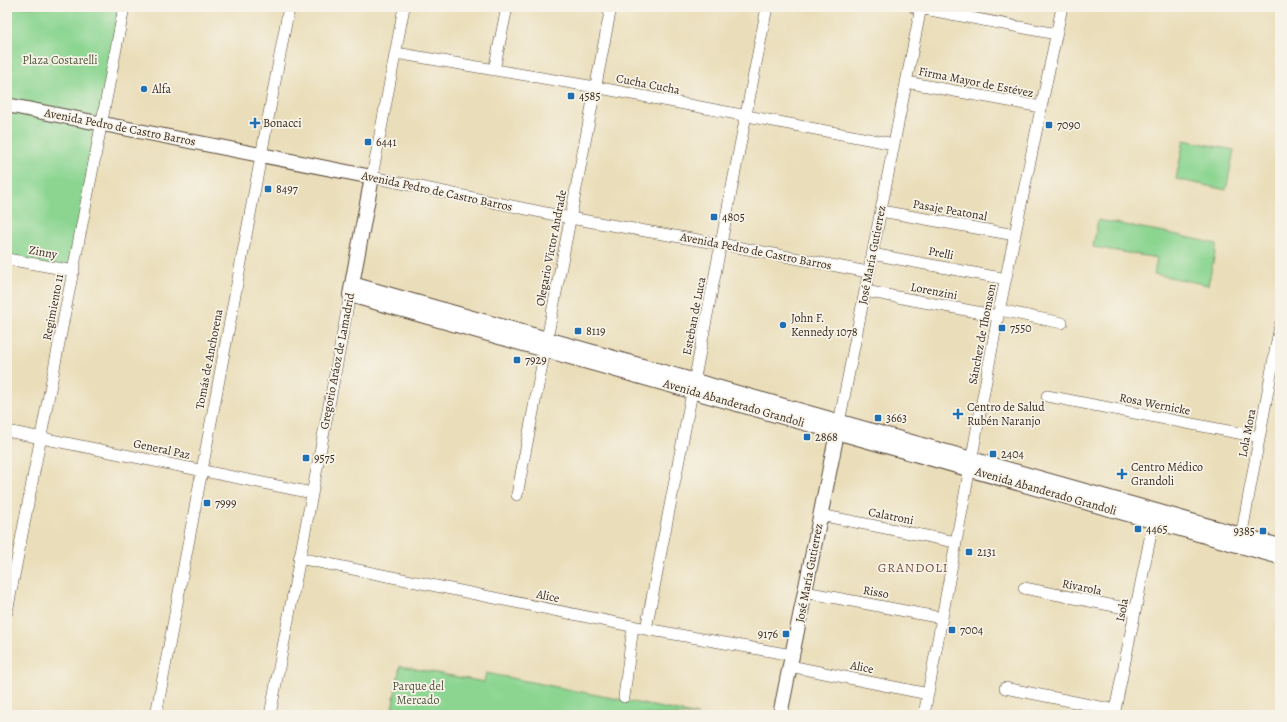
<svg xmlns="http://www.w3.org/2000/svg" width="1287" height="722" font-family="Alegreya,serif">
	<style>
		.park { fill: #8bd591; stroke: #638058 }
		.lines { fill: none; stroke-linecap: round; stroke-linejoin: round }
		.minor-casing { stroke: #554535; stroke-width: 12 }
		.tertiary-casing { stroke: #554535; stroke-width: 16 }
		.minor { stroke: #fff; stroke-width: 11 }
		.tertiary { stroke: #fff; stroke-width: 14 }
		.poi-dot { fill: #1f6fb2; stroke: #f7f3e8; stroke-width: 1.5 }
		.labels { text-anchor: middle; stroke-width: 3.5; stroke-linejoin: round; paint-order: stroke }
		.park-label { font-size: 12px; fill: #4f553b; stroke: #f7f3e8 }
		.street-label { font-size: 12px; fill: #3b2a1e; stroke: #f7f3e8 }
		.poi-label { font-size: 12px; fill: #3b2a1e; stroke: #f7f3e8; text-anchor: start }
		.neighbourhood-label { font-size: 13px; letter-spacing: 1px; fill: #744e40; stroke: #f7f3e8 }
	</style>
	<rect width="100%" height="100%" fill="#f7f3e8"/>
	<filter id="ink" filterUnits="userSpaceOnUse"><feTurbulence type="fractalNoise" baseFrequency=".025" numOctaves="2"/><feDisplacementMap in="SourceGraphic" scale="8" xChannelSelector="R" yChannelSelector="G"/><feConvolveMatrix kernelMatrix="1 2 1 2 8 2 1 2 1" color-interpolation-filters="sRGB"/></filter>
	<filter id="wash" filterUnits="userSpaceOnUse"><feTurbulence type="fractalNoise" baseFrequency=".012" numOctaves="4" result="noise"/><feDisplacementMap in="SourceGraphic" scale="16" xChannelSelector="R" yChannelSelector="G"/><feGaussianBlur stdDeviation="0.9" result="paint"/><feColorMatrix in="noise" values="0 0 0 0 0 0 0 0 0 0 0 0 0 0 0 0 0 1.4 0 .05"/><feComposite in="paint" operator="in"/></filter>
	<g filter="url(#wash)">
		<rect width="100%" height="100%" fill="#eadeba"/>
		<!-- park -->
		<path class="park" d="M 7,7 L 124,7 L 74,271 L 7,259 Z
			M 1184,140 L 1234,150 L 1226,190 L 1176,179 Z
			M 1098,220 L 1164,232 L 1217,244 L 1208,285 L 1154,274 L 1157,258 L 1093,247 Z
			M 400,666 L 484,682 L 486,673 L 698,715 L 391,715 Z"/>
	</g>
	<g filter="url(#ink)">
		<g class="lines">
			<defs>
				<path id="minor" d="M 404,7 L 372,177 L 570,218 L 721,244 L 868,272
					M 914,7 L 1056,34
					M 396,53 L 595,87 L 894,144
					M 494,70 L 507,7
					M 906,82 L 1041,107
					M 881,211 L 1015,235
					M 872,254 L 1006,279
					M 7,259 L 74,271
					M 865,291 L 998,316
					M 1000,310 L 1062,323
					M 1047,396 L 1259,437
					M 838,428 L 921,7
					M 7,431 L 312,493
					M 517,495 L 611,7
					M 820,515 L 956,542
					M 1240,543 L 1280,325
					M 299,558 L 646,629 L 792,655
					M 1024,588 L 1135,610
					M 805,592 L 942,618
					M 7,612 L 124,7
					M 646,629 L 767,7
					M 790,666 L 928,694
					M 1005,688 L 1115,710
					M 624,697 L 633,626
					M 156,715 L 289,7
					M 270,715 L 350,295
					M 924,715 L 998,316 L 1062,7
					M 1114,715 L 1155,514"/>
				<path id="tertiary" d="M 7,105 L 372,177 L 350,295 L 1280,557
					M 352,284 L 1280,546
					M 780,715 L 837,433"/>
			</defs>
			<!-- minor casing -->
			<use href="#minor" class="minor-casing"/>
			<!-- tertiary casing -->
			<use href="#tertiary" class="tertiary-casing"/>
			<!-- minor -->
			<use href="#minor" class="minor"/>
			<!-- tertiary -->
			<use href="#tertiary" class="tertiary"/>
		</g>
	</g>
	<!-- markers -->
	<g class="poi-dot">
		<circle cx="144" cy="89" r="4"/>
		<rect x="567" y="92" width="8" height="8" rx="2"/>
		<path d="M253 117h4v4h4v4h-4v4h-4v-4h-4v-4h4z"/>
		<rect x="1045" y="121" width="8" height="8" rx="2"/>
		<rect x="364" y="138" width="8" height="8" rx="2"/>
		<rect x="264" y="185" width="8" height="8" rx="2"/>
		<rect x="710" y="213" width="8" height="8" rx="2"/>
		<circle cx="783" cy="325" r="4"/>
		<rect x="998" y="324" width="8" height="8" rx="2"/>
		<rect x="574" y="327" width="8" height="8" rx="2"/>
		<rect x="513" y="356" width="8" height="8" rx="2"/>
		<path d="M956 408h4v4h4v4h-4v4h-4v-4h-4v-4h4z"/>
		<rect x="874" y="414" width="8" height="8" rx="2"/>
		<rect x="803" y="433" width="8" height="8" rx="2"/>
		<rect x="989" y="450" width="8" height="8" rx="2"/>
		<rect x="302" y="454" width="8" height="8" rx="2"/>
		<path d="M1120 468h4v4h4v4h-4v4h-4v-4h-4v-4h4z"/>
		<rect x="203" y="499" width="8" height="8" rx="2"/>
		<rect x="1134" y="525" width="8" height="8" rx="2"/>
		<rect x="1259" y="527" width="8" height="8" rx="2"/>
		<rect x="965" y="548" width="8" height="8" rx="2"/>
		<rect x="948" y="626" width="8" height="8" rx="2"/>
		<rect x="782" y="630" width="8" height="8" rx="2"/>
	</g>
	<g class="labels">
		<!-- park labels -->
		<g class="park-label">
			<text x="60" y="64">Plaza Costarelli</text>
			<text x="418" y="690">Parque del<tspan x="418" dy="14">Mercado</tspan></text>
		</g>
		<!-- street labels -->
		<g class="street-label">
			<text transform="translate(976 82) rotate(11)" y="4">Firma Mayor de Estévez</text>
			<text transform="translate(648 84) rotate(11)" y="4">Cucha Cucha</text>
			<text transform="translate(120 127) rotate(11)" y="4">Avenida Pedro de Castro Barros</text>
			<text transform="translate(437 191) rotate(12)" y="4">Avenida Pedro de Castro Barros</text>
			<text transform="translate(950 210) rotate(10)" y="4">Pasaje Peatonal</text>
			<text transform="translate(551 248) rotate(-79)" y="4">Olegario Victor Andrade</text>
			<text transform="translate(756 251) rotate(11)" y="4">Avenida Pedro de Castro Barros</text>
			<text transform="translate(43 252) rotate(10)" y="4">Zinny</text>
			<text transform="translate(941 253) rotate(11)" y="4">Prelli</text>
			<text transform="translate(872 255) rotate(-79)" y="4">José María Gutierrez</text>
			<text transform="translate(934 291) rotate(11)" y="4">Lorenzini</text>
			<text transform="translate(53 307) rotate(-79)" y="4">Regimiento 11</text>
			<text transform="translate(694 316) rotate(-79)" y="4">Esteban de Luca</text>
			<text transform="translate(982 334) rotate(-79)" y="4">Sánchez de Thomson</text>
			<text transform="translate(209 359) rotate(-79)" y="4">Tomás de Anchorena</text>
			<text transform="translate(337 361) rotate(-79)" y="4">Gregorio Aráoz de Lamadrid</text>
			<text transform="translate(734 403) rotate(16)" y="4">Avenida Abanderado Grandoli</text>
			<text transform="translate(1155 404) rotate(11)" y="4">Rosa Wernicke</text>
			<text transform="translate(1247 433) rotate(-79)" y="4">Lola Mora</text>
			<text transform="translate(162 449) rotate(12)" y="4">General Paz</text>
			<text transform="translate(1046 491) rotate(16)" y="4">Avenida Abanderado Grandoli</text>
			<text transform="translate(891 516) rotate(11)" y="4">Calatroni</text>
			<text transform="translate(809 573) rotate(-79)" y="4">José María Gutierrez</text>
			<text transform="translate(1082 587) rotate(11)" y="4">Rivarola</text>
			<text transform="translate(876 592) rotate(10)" y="4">Risso</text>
			<text transform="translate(548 596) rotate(12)" y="4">Alice</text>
			<text transform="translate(1122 610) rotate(-79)" y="4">Isola</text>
			<text transform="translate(862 667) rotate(11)" y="4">Alice</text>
		</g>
		<!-- poi labels -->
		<g class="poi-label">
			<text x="152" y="93">Alfa</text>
			<text x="579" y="100">4585</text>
			<text x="263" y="127">Bonacci</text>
			<text x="1057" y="129">7090</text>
			<text x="376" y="146">6441</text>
			<text x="276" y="193">8497</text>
			<text x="722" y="221">4805</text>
			<text x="791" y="322">John F.<tspan x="791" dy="14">Kennedy 1078</tspan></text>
			<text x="1010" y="332">7550</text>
			<text x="586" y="335">8119</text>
			<text x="525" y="364">7929</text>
			<text x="967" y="411">Centro de Salud<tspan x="967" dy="14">Rubén Naranjo</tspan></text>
			<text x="886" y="422">3663</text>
			<text x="815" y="441">2868</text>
			<text x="1001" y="458">2404</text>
			<text x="314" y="462">9575</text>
			<text x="1131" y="471">Centro Médico<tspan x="1131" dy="14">Grandoli</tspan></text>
			<text x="215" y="507">7999</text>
			<text x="1146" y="533">4465</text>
			<text x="1255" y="535" text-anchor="end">9385</text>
			<text x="977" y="556">2131</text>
			<text x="960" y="634">7004</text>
			<text x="778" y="638" text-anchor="end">9176</text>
		</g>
		<!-- neighbourhood labels -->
		<g class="neighbourhood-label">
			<text x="913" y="572">GRANDOLI</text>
		</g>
	</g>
	<!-- margin -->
	<rect width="1287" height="722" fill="none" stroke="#f7f3e8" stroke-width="24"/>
</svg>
